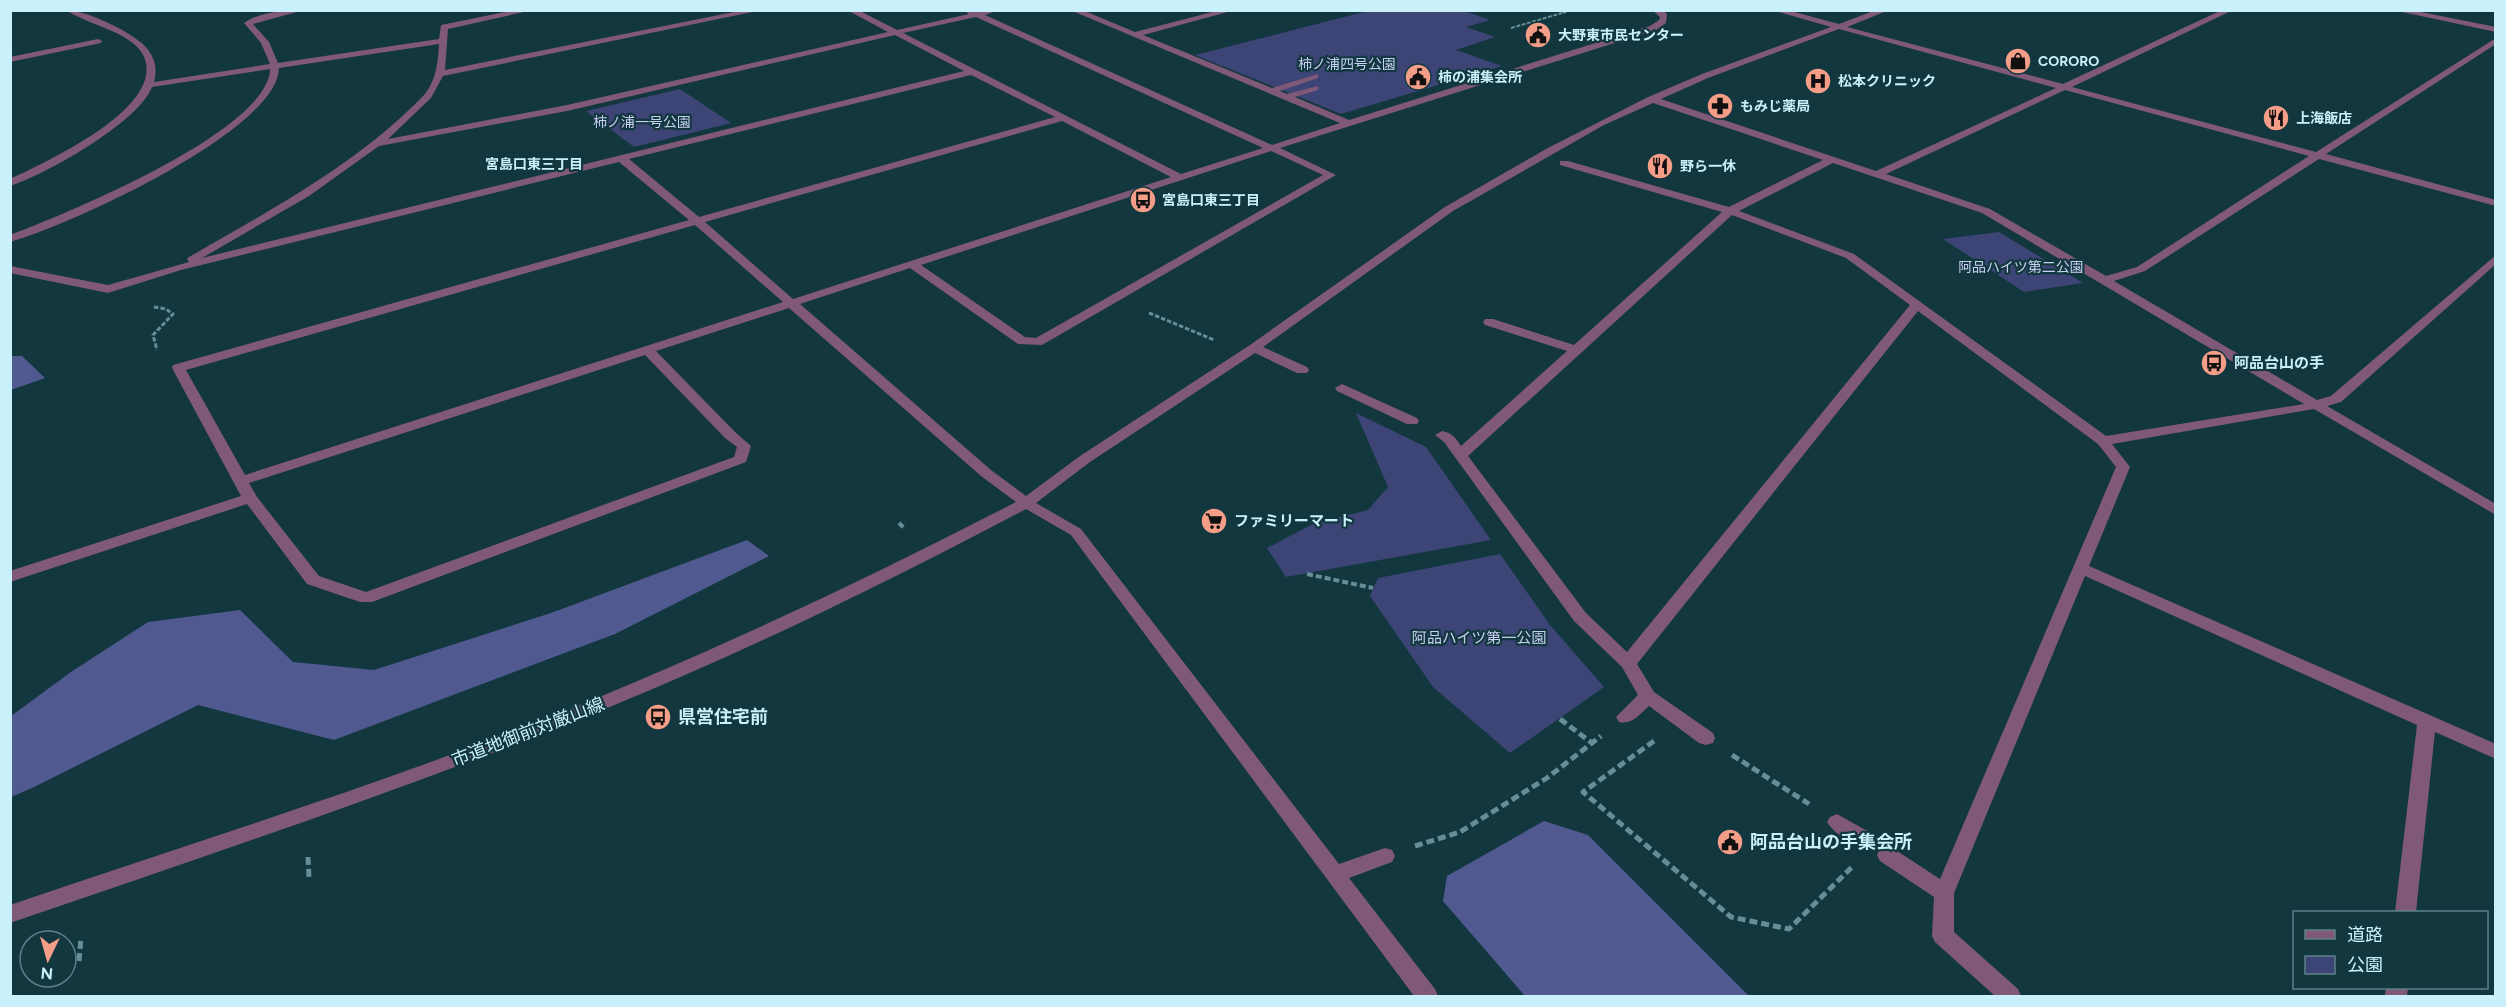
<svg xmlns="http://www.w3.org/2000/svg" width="2506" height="1007" font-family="Figtree,'Noto Sans JP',sans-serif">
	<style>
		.green { fill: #3c4575 }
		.forest { fill: #505a90 }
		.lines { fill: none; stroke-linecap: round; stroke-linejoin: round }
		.path-far3 { stroke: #678d96; stroke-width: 2; stroke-dasharray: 4 1.5; stroke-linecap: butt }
		.path-far2 { stroke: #678d96; stroke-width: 3; stroke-dasharray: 4.5 2; stroke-linecap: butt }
		.path-far1 { stroke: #678d96; stroke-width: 4; stroke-dasharray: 6 3; stroke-linecap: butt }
		.path { stroke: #678d96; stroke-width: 5; stroke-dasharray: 8 4; stroke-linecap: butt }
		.minor { fill: #7f5977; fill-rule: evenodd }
		.labels { text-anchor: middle; stroke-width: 4.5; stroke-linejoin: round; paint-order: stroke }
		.far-poi-label { font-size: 14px; font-weight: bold; fill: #c9f1fb; stroke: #13373f; text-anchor: start }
		.far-park-label { font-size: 14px; fill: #c8d0f1; stroke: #13373f }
		.far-neighbourhood-label { font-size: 14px; font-weight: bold; fill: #c9f1fb; stroke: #13373f }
		.poi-label { font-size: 15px; font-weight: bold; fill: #c9f1fb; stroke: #13373f; text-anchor: start }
		.park-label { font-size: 15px; fill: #c8d0f1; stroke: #13373f }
		.near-poi-label { font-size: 18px; font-weight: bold; fill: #c9f1fb; stroke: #13373f; text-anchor: start }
		.near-street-label { font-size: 18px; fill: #c9f1fb; stroke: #13373f }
	</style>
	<rect width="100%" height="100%" fill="#13373f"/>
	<!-- green -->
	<path class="green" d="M 1461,10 L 1490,20 L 1466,27 L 1495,37 L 1456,50 L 1502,66 L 1341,114 L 1195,55 L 1368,11 Z
		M 680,89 L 731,123 L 634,147 L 586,111 Z
		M 1999,232 L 2083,283 L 2024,292 L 1943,239 Z
		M 1356,413 L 1426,447 L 1491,540 L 1286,577 L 1267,548 L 1313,524 L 1368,510 L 1388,487 Z
		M 1500,554 L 1550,625 L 1604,687 L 1510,753 L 1433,687 L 1370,596 L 1378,578 Z"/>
	<!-- forest -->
	<path class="forest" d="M 11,356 L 22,356 L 45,378 L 11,390 Z
		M 747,540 L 769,556 L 615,634 L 334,740 L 198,705 L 32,788 L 11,797 L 11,716 L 71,672 L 148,622 L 240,610 L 293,662 L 374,670 L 551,613 Z
		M 1544,821 L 1588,835 L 1749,996 L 1525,996 L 1443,901 L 1447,876 Z"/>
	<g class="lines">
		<!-- path-far3 -->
		<path class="path-far3" d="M 1563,13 L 1570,10
			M 1511,28 L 1562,13"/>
		<!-- path-far2 -->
		<path class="path-far2" d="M 154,307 L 166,309 L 173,314 L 153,335 L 157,350
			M 1149,313 L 1214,340"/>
		<!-- path-far1 -->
		<path class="path-far1" d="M 899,523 L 905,529
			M 1307,574 L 1373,588"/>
		<!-- path -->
		<path class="path" d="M 1560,719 L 1592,743
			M 1654,741 L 1583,792 L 1731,917 L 1789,929 L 1852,867
			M 1732,755 L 1809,804
			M 1415,846 L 1460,832 L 1547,778 L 1601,736
			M 308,857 L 309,878
			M 79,961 L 81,938"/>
		<!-- minor -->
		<path class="minor" d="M 66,10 C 86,10 138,34 149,51 C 156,61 157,71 154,82 L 270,64 L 261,43 L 244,23 C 260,12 284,10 304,10 L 253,24 L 269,42 L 278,63 L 439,39 L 441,25 L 515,10 L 533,10 L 448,29 L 445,70 L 744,10 L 762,10 L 443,76 L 431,98 L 388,139 L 567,105 L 888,32 L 847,10 L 858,10 L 897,30 L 969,14 L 964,10 L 999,10 L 985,15 L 1272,145 L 1340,123 L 1070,10 L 1082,10 L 1135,32 L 1220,10 L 1235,10 L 1143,35 L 1272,88 L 1318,74 L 1318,78 L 1280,91 L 1287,94 L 1318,86 L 1318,90 L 1295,97 L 1349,120 L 1650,26 L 1659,20 L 1660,17 L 1652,10 L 1662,10 L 1667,14 L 1666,23 L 1656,30 L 1280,148 L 1336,175 L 1042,345 L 1018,344 L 910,268 L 800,304 L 991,470 L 1026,496 L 1080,456 L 1250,345 L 1445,207 L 1546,149 L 1648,97 L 1702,74 L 1831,27 L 1772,10 L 1787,10 L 1839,24 L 1876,10 L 1889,10 L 1847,27 L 2063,84 L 2222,10 L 2233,10 L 2072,87 L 2316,152 L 2496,38 L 2496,44 L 2326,154 L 2496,200 L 2496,206 L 2319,159 L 2145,271 L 2114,281 L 2317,400 L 2331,396 L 2496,255 L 2496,264 L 2341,402 L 2327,406 L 2496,504 L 2496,515 L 2314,409 L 2112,444 L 2130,467 L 2089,566 L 2496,744 L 2496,759 L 2435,732 L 2416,912 L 2395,912 L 2417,725 L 2085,576 L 1954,893 L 1954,932 L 2018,989 L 2021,996 L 1995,996 L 1935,942 L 1932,936 L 1934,897 L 1880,861 L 1877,855 L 1880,849 L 1887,847 L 1894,849 L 1940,879 L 2116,467 L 2098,444 L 1918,311 L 1637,664 L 1654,692 L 1713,733 L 1715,738 L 1713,743 L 1706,745 L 1699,743 L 1649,706 C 1640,714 1632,725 1619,722 L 1616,717 L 1638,695 L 1622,667 L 1574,621 L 1444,442 L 1435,435 L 1442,431 C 1452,433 1456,438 1461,446 L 1567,351 L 1485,325 L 1483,322 L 1485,319 L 1493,319 L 1574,345 L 1722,212 L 1560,165 L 1560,161 L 1568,161 L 1729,207 L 1823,160 L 1653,103 L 1604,125 L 1453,211 L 1263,347 L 1307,367 L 1309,370 L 1307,373 L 1297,373 L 1255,353 L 1090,462 L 1036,503 L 1081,529 L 1339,864 L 1385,848 L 1392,850 L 1395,856 L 1392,862 L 1349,878 L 1435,989 L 1438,996 L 1414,996 L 1071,535 L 1026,509 C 891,580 754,648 612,706 C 415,786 212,854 10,923 L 10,905 C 163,853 318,804 469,748 C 657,678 838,594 1016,502 L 981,476 L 789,308 L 656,351 L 735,432 L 751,446 L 746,462 L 372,602 L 360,602 L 307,584 L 247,504 L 10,582 L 10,571 L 241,496 L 172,368 L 173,365 L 689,220 L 619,162 L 181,270 L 108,293 L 10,273 L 10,266 L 108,285 L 189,262 L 187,259 L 189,257 C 272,209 358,164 425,94 C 436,80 438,62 439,44 L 279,68 C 278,131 66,227 10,242 L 10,235 C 63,215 269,131 270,69 L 152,87 C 139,122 45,175 10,186 L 10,179 C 46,162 172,105 142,53 C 130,32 86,24 66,10 ZM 976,17 L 1263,148 L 1181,174 L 903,33 ZM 1839,29 L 2056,88 L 1876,171 L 1661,99 L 1708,78 ZM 895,35 L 964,71 L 202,258 L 309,196 L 379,146 L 567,111 ZM 971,75 L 1055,117 L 699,217 L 629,159 ZM 2065,90 L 2309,156 L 2137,267 L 2106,276 L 1990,209 L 1886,174 ZM 1062,121 L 1171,177 L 793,299 L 705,222 ZM 1271,151 L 1323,175 L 1036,338 L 1025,337 L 921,265 ZM 1833,163 L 1982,213 L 2304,404 L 2106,436 L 1854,254 L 1739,211 ZM 1732,215 L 1846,258 L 1910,305 L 1627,652 L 1586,613 L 1468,456 ZM 695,225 L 783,302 L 245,475 L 186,370 ZM 645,355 L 725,438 L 737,447 L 734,457 L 366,592 L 319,576 L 257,497 L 249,483 Z
			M 2393,10 L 2411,10 L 2496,27 L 2496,32 Z
			M 98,39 L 102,41 L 101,43 L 10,62 L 10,57 Z
			M 1342,384 L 1417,418 L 1419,421 L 1417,424 L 1407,424 L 1337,391 L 1335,388 Z
			M 1837,814 L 1869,832 L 1872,838 L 1869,844 C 1856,848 1834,834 1827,822 L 1830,817 Z
			M 2386,988 L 2408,988 L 2407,996 L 2385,996 Z"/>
	</g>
	<!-- icons -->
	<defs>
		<symbol id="civic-disc" viewBox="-11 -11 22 22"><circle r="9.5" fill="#f49e88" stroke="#13373f"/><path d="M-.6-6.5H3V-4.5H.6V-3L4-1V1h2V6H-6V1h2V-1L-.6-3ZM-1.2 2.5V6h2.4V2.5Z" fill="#111"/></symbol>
		<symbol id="shop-disc" viewBox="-11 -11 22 22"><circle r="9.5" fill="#f49e88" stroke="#13373f"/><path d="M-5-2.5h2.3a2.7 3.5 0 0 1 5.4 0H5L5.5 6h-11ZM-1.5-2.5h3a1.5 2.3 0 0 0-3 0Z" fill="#111"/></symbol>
		<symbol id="hospital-disc" viewBox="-11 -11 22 22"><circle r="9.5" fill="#f49e88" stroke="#13373f"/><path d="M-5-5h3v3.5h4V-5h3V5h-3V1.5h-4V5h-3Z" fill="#111"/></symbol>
		<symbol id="pharmacy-disc" viewBox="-11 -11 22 22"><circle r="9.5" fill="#f49e88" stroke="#13373f"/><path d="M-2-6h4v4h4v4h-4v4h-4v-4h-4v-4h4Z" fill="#111"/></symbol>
		<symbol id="restaurant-disc" viewBox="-11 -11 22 22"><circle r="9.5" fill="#f49e88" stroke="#13373f"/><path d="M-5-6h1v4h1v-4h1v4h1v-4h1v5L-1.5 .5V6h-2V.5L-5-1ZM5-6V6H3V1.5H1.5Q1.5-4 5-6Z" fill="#111"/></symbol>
		<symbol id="bus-disc" viewBox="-11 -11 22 22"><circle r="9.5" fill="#f49e88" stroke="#13373f"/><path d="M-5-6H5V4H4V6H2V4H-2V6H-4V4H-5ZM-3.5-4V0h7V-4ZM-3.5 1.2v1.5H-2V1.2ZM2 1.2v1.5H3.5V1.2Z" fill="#111"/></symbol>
		<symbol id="supermarket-disc" viewBox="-11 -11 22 22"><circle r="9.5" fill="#f49e88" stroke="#13373f"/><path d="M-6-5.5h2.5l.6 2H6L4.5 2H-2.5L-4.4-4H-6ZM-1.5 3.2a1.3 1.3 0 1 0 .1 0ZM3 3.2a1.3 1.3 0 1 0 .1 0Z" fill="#111"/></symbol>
	</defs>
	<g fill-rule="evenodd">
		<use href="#civic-disc" x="1523" y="20" width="30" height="30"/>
		<use href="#shop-disc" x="2003" y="46" width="30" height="30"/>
		<use href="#civic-disc" x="1403" y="62" width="30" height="30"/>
		<use href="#hospital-disc" x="1803" y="66" width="30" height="30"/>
		<use href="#pharmacy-disc" x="1705" y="91" width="30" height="30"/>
		<use href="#restaurant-disc" x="2261" y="103" width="30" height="30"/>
		<use href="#restaurant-disc" x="1645" y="151" width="30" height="30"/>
		<use href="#bus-disc" x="1128" y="185" width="30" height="30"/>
		<use href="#bus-disc" x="2199" y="348" width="30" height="30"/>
		<use href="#supermarket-disc" x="1199" y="506" width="30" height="30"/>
		<use href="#bus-disc" x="643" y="702" width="30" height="30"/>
		<use href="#civic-disc" x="1715" y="827" width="30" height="30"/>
	</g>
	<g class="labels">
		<!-- far-poi labels -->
		<g class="far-poi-label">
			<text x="1558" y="40">大野東市民センター</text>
			<text x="2038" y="66">CORORO</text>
			<text x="1438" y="82">柿の浦集会所</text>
			<text x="1838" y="86">松本クリニック</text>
			<text x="1740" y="111">もみじ薬局</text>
			<text x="2296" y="123">上海飯店</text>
			<text x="1680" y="171">野ら一休</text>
			<text x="1162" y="205">宮島口東三丁目</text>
		</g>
		<!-- far-park labels -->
		<g class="far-park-label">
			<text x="1347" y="69">柿ノ浦四号公園</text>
			<text x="642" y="127">柿ノ浦一号公園</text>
			<text x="2021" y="272">阿品ハイツ第二公園</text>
		</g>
		<!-- far-neighbourhood labels -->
		<g class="far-neighbourhood-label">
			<text x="534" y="169">宮島口東三丁目</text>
		</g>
		<!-- poi labels -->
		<g class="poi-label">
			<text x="2234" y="368">阿品台山の手</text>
			<text x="1234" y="526">ファミリーマート</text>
		</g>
		<!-- park labels -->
		<g class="park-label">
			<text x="1479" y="643">阿品ハイツ第一公園</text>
		</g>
		<!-- near-poi labels -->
		<g class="near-poi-label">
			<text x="678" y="723">県営住宅前</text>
			<text x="1750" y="848">阿品台山の手集会所</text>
		</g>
		<!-- near-street labels -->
		<g class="near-street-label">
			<text transform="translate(528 732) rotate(-21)" y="6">市道地御前対厳山線</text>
		</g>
	</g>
	<!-- border -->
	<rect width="2506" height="1007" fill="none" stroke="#c9f1fb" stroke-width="24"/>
	<!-- legend -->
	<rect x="2293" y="911" width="195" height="78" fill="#13373f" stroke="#5c818a" stroke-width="1.5"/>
	<rect x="2305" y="930" width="30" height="9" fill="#7f5977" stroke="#5c818a" stroke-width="1.5"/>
	<text x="2347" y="941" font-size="18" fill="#c9f1fb">道路</text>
	<rect x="2305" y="956" width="30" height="18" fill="#3c4575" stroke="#5c818a" stroke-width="1.5"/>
	<text x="2347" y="971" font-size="18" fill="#c9f1fb">公園</text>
	<!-- north arrow -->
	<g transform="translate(48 959) rotate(185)"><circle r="28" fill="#13373f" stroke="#5c818a" stroke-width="1.5"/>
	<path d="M0-4.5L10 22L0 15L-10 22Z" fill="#f49e88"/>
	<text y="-9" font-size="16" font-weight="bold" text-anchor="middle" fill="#c9f1fb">N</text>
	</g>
</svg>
